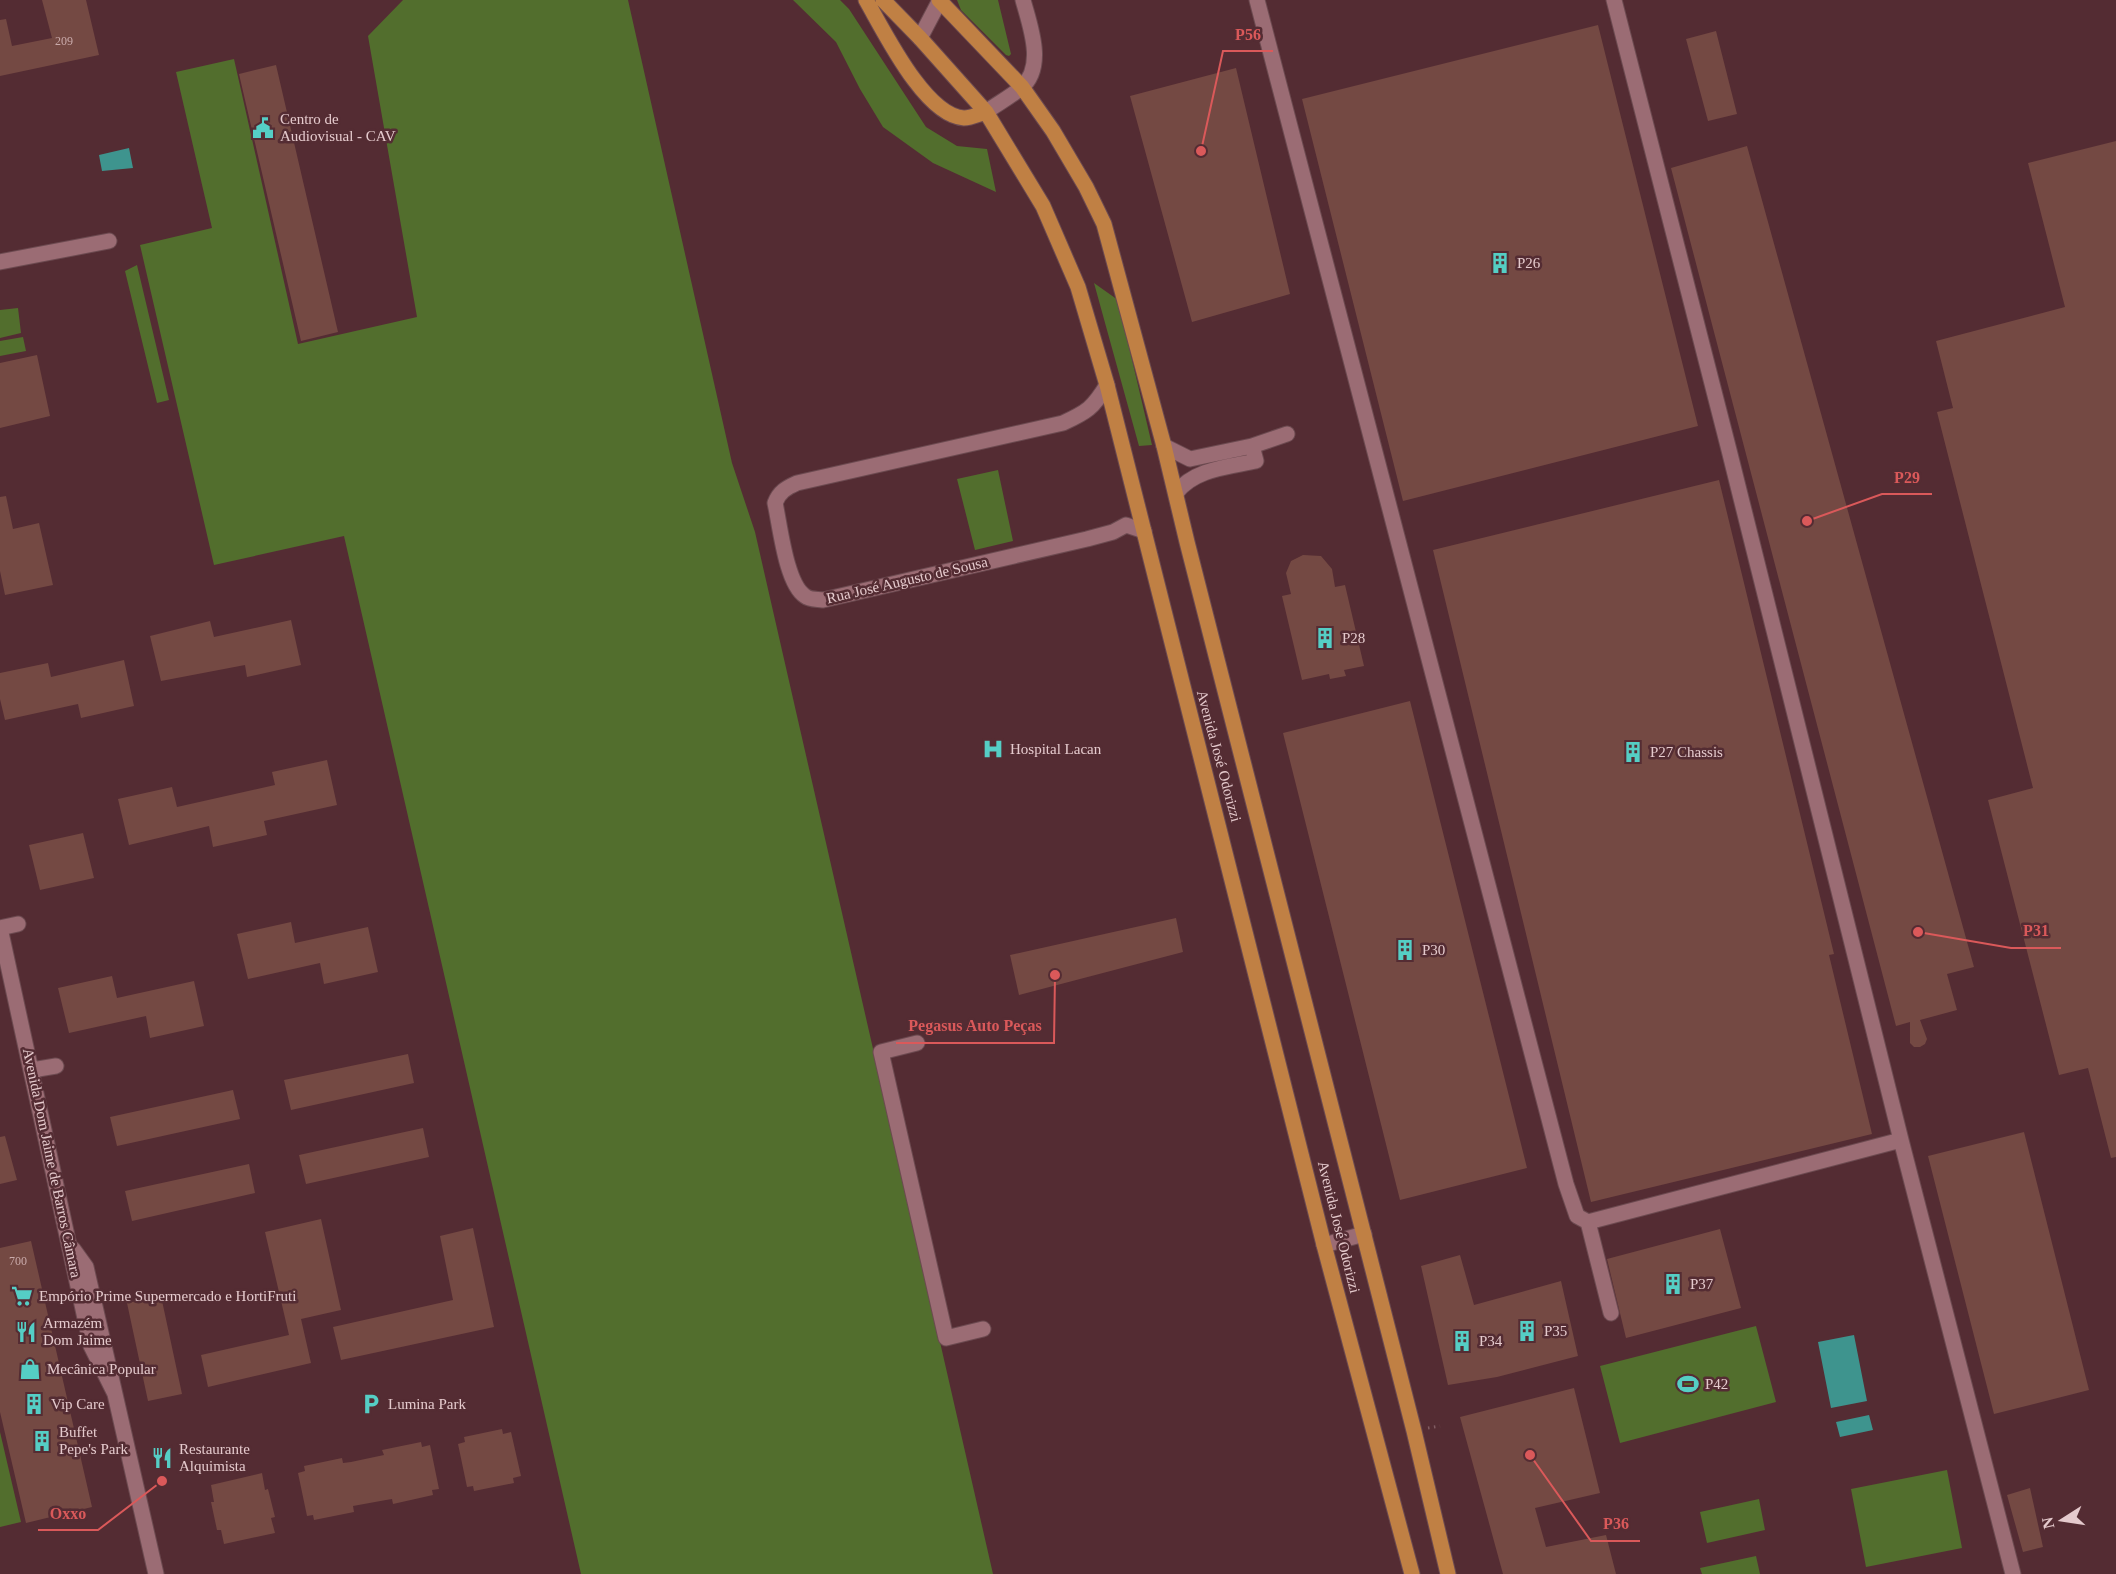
<svg xmlns="http://www.w3.org/2000/svg" width="2116" height="1574" font-family="Georgia,serif">
	<style>
		.green { fill: #526e2d }
		.water { fill: #3e948e }
		.building { fill: #744943 }
		.lines { fill: none; stroke-linecap: round; stroke-linejoin: round }
		.minor-casing { stroke: #6c4a50; stroke-width: 17 }
		.major-casing { stroke: #6c4a50; stroke-width: 17 }
		.path { stroke: #815d63; stroke-width: 3; stroke-dasharray: 1.5 4.5; stroke-linecap: butt }
		.minor { stroke: #9b6c74; stroke-width: 15 }
		.major { stroke: #c08044; stroke-width: 15 }
		.labels { text-anchor: middle; stroke-width: 5; stroke-linejoin: round; paint-order: stroke }
		.number-label { font-size: 12px; fill: #c9aaaa }
		.poi-label { font-size: 15px; fill: #e5cacd; stroke: #542c33; text-anchor: start }
		.street-label { font-size: 15px; fill: #e5cacd; stroke: #542c33 }
		.leader { fill: none; stroke: #da595a; stroke-width: 2 }
		.callout-dot { fill: #da595a; stroke: #542c33; stroke-width: 2 }
		.callout-label { font-size: 16px; text-anchor: middle; font-weight: bold; fill: #da595a; stroke: #542c33; stroke-width: 5; stroke-linejoin: round; paint-order: stroke }
	</style>
	<rect width="100%" height="100%" fill="#542c33"/>
	<!-- green -->
	<path class="green" d="M 403,0 L 628,0 L 732,463 L 755,532 L 993,1574 L 581,1574 L 344,536 L 214,565 L 140,245 L 212,228 L 176,72 L 234,59 L 298,344 L 417,317 L 368,36 Z
		M 793,0 L 840,0 L 849,9 L 926,127 L 957,146 L 987,149 L 996,192 L 933,163 L 883,127 L 860,89 L 836,42 Z
		M 957,0 L 998,0 L 1011,54 L 1009,56 L 1006,55 L 961,10 Z
		M 137,265 L 169,400 L 157,403 L 125,271 Z
		M 1094,283 L 1118,300 L 1152,445 L 1139,446 Z
		M 18,308 L 21,333 L 0,338 L 0,310 Z
		M 23,337 L 26,351 L 0,356 L 0,341 Z
		M 998,470 L 1013,541 L 975,550 L 957,479 Z
		M 1756,1326 L 1776,1402 L 1620,1443 L 1600,1366 Z
		M 0,1432 L 21,1522 L 0,1527 Z
		M 1947,1470 L 1962,1548 L 1866,1567 L 1851,1489 Z
		M 1759,1499 L 1765,1530 L 1707,1543 L 1700,1512 Z
		M 1756,1556 L 1760,1574 L 1702,1574 L 1700,1568 Z"/>
	<!-- water -->
	<path class="water" d="M 129,148 L 133,168 L 102,171 L 99,155 Z
		M 1854,1335 L 1867,1401 L 1831,1408 L 1818,1342 Z
		M 1869,1415 L 1873,1430 L 1840,1437 L 1836,1422 Z"/>
	<!-- building -->
	<path class="building" d="M 42,0 L 86,0 L 99,55 L 0,76 L 0,20 L 6,19 L 12,46 L 52,38 Z
		M 1598,25 L 1698,426 L 1403,501 L 1302,99 Z
		M 1716,31 L 1737,114 L 1708,121 L 1686,39 Z
		M 276,65 L 338,332 L 301,341 L 239,74 Z
		M 1236,68 L 1290,294 L 1192,322 L 1130,96 Z
		M 2116,141 L 2116,1157 L 2111,1158 L 2088,1068 L 2059,1075 L 1988,800 L 2033,788 L 1937,412 L 1953,408 L 1936,341 L 2065,307 L 2028,163 Z
		M 1747,146 L 1974,967 L 1947,974 L 1957,1010 L 1920,1020 L 1927,1039 L 1925,1044 L 1920,1047 L 1914,1047 L 1910,1043 L 1910,1022 L 1896,1026 L 1671,168 Z
		M 37,355 L 50,416 L 0,428 L 0,363 Z
		M 1719,480 L 1834,954 L 1829,955 L 1872,1134 L 1591,1202 L 1433,550 Z
		M 6,496 L 13,529 L 39,523 L 53,585 L 5,595 L 0,571 L 0,497 Z
		M 1303,555 L 1321,556 L 1332,569 L 1335,587 L 1345,585 L 1364,666 L 1344,670 L 1346,676 L 1330,679 L 1329,674 L 1302,680 L 1282,596 L 1291,594 L 1286,573 L 1291,561 Z
		M 291,620 L 301,665 L 247,677 L 245,665 L 161,681 L 150,636 L 210,621 L 214,637 Z
		M 124,660 L 134,706 L 81,718 L 78,704 L 5,720 L 0,699 L 0,673 L 48,663 L 51,677 Z
		M 1410,701 L 1527,1168 L 1400,1200 L 1283,733 Z
		M 327,760 L 337,805 L 264,821 L 267,835 L 213,847 L 209,826 L 129,845 L 118,799 L 172,787 L 177,807 L 275,785 L 272,772 Z
		M 83,833 L 94,878 L 40,890 L 29,845 Z
		M 1176,918 L 1183,952 L 1019,995 L 1010,955 Z
		M 291,922 L 295,943 L 368,927 L 378,972 L 324,984 L 320,963 L 248,979 L 237,934 Z
		M 112,976 L 117,998 L 194,981 L 204,1026 L 150,1038 L 146,1016 L 69,1033 L 58,988 Z
		M 408,1054 L 414,1083 L 291,1110 L 284,1080 Z
		M 233,1090 L 240,1119 L 117,1146 L 110,1117 Z
		M 423,1128 L 429,1157 L 306,1184 L 299,1155 Z
		M 2024,1132 L 2089,1390 L 1994,1414 L 1928,1156 Z
		M 5,1136 L 17,1180 L 0,1184 L 0,1137 Z
		M 249,1164 L 255,1193 L 132,1221 L 125,1191 Z
		M 321,1219 L 341,1310 L 301,1319 L 311,1363 L 208,1387 L 201,1355 L 289,1335 L 265,1232 Z
		M 473,1228 L 494,1327 L 341,1360 L 333,1327 L 453,1300 L 440,1236 Z
		M 1720,1229 L 1741,1308 L 1626,1338 L 1607,1259 Z
		M 31,1241 L 92,1507 L 26,1523 L 0,1412 L 0,1248 Z
		M 1460,1255 L 1474,1305 L 1561,1281 L 1578,1356 L 1497,1377 L 1448,1385 L 1421,1266 Z
		M 161,1296 L 182,1394 L 148,1401 L 127,1303 Z
		M 1574,1388 L 1600,1493 L 1535,1508 L 1546,1547 L 1606,1535 L 1616,1574 L 1503,1574 L 1460,1417 Z
		M 502,1429 L 503,1434 L 511,1432 L 521,1476 L 513,1478 L 514,1483 L 474,1491 L 473,1486 L 467,1487 L 458,1444 L 465,1442 L 464,1437 Z
		M 421,1442 L 422,1447 L 430,1445 L 439,1489 L 432,1490 L 433,1495 L 393,1504 L 392,1499 L 386,1500 L 353,1506 L 354,1512 L 314,1520 L 313,1515 L 307,1516 L 298,1473 L 305,1471 L 304,1466 L 342,1458 L 343,1463 L 351,1462 L 384,1455 L 382,1450 Z
		M 262,1473 L 265,1490 L 268,1489 L 275,1517 L 271,1518 L 275,1533 L 224,1544 L 221,1530 L 217,1530 L 211,1502 L 214,1502 L 211,1485 Z
		M 2030,1488 L 2043,1547 L 2023,1552 L 2007,1495 Z"/>
	<g class="lines">
		<defs>
			<path id="minor" d="M 1257,0 L 1566,1184 L 1577,1216 L 1588,1222 L 1901,1140
				M 1614,0 L 1729,450 L 1901,1140 L 2013,1574
				M 920,38 L 940,0
				M 986,112 C 997,104 1010,97 1021,88 C 1046,67 1030,26 1023,0
				M 0,262 L 109,241
				M 1107,385 C 1093,408 1087,412 1063,423 L 797,483 C 786,488 779,492 775,503 C 780,525 786,584 805,596 C 810,600 817,599 823,600 L 1087,539 L 1113,532 L 1126,525 L 1144,531
				M 1164,446 L 1190,459 L 1252,446 L 1287,434
				M 1176,493 C 1194,469 1228,467 1256,461 L 1252,446
				M 0,928 L 91,1346 L 115,1394
				M 0,928 L 18,924
				M 917,1043 L 881,1052 L 946,1338 L 983,1329
				M 32,1070 L 56,1066
				M 1588,1222 L 1611,1313
				M 1324,1245 L 1364,1234
				M 73,1249 L 86,1267 L 156,1574"/>
			<path id="major" d="M 866,0 C 884,31 925,116 964,118 C 971,118 979,114 986,112
				M 883,0 L 920,38 L 986,112 L 1043,206 L 1078,287 L 1107,385 L 1324,1245 L 1412,1574
				M 939,0 L 1022,87 L 1053,131 L 1086,187 L 1104,224 L 1164,446 L 1187,542 L 1414,1431 L 1448,1574"/>
		</defs>
		<!-- minor casing -->
		<use href="#minor" class="minor-casing"/>
		<!-- major casing -->
		<use href="#major" class="major-casing"/>
		<!-- path -->
		<path class="path" d="M 1428,1428 L 1440,1426"/>
		<!-- minor -->
		<use href="#minor" class="minor"/>
		<!-- major -->
		<use href="#major" class="major"/>
	</g>
	<!-- icons -->
	<defs>
		<symbol id="civic-bare" viewBox="-9 -9 18 18"><path d="M-.6-6.5H3V-4.5H.6V-3L4-1V1h2V6H-6V1h2V-1L-.6-3ZM-1.2 2.5V6h2.4V2.5Z" fill="#55cec5" stroke="#542c33" stroke-width="2.5" paint-order="stroke"/></symbol>
		<symbol id="building-bare" viewBox="-9 -9 18 18"><path d="M-4-6H4V6H1V3H-1V6H-4ZM-2.5-4.3h1.7v1.8h-1.7ZM.8-4.3h1.7v1.8H.8ZM-2.5-1h1.7V.8h-1.7ZM.8-1h1.7V.8H.8Z" fill="#55cec5" stroke="#542c33" stroke-width="2.5" paint-order="stroke"/></symbol>
		<symbol id="hospital-bare" viewBox="-9 -9 18 18"><path d="M-5-5h3v3.5h4V-5h3V5h-3V1.5h-4V5h-3Z" fill="#55cec5" stroke="#542c33" stroke-width="2.5" paint-order="stroke"/></symbol>
		<symbol id="supermarket-bare" viewBox="-9 -9 18 18"><path d="M-6-5.5h2.5l.6 2H6L4.5 2H-2.5L-4.4-4H-6ZM-1.5 3.2a1.3 1.3 0 1 0 .1 0ZM3 3.2a1.3 1.3 0 1 0 .1 0Z" fill="#55cec5" stroke="#542c33" stroke-width="2.5" paint-order="stroke"/></symbol>
		<symbol id="restaurant-bare" viewBox="-9 -9 18 18"><path d="M-5-6h1v4h1v-4h1v4h1v-4h1v5L-1.5 .5V6h-2V.5L-5-1ZM5-6V6H3V1.5H1.5Q1.5-4 5-6Z" fill="#55cec5" stroke="#542c33" stroke-width="2.5" paint-order="stroke"/></symbol>
		<symbol id="shop-bare" viewBox="-9 -9 18 18"><path d="M-5-2.5h2.3a2.7 3.5 0 0 1 5.4 0H5L5.5 6h-11ZM-1.5-2.5h3a1.5 2.3 0 0 0-3 0Z" fill="#55cec5" stroke="#542c33" stroke-width="2.5" paint-order="stroke"/></symbol>
		<symbol id="stadium-bare" viewBox="-9 -9 18 18"><path d="M0-5a6.5 5 0 1 0 0 10a6.5 5 0 1 0 0-10ZM-3.5-1.8h7v3.6h-7Z" fill="#55cec5" stroke="#542c33" stroke-width="2.5" paint-order="stroke"/></symbol>
		<symbol id="parking-bare" viewBox="-9 -9 18 18"><path d="M-3.5-5.5H1a3.5 3.5 0 0 1 0 7H-1V5.5H-3.5ZM-1-3.4V-.6H.8a1.4 1.4 0 0 0 0-2.8Z" fill="#55cec5" stroke="#542c33" stroke-width="2.5" paint-order="stroke"/></symbol>
	</defs>
	<g fill-rule="evenodd">
		<use href="#civic-bare" x="248" y="113" width="30" height="30"/>
		<use href="#building-bare" x="1485" y="248" width="30" height="30"/>
		<use href="#building-bare" x="1310" y="623" width="30" height="30"/>
		<use href="#hospital-bare" x="978" y="734" width="30" height="30"/>
		<use href="#building-bare" x="1618" y="737" width="30" height="30"/>
		<use href="#building-bare" x="1390" y="935" width="30" height="30"/>
		<use href="#building-bare" x="1658" y="1269" width="30" height="30"/>
		<use href="#supermarket-bare" x="7" y="1281" width="30" height="30"/>
		<use href="#building-bare" x="1512" y="1316" width="30" height="30"/>
		<use href="#restaurant-bare" x="11" y="1317" width="30" height="30"/>
		<use href="#building-bare" x="1447" y="1326" width="30" height="30"/>
		<use href="#shop-bare" x="15" y="1354" width="30" height="30"/>
		<use href="#stadium-bare" x="1673" y="1369" width="30" height="30"/>
		<use href="#building-bare" x="19" y="1389" width="30" height="30"/>
		<use href="#parking-bare" x="356" y="1389" width="30" height="30"/>
		<use href="#building-bare" x="27" y="1426" width="30" height="30"/>
		<use href="#restaurant-bare" x="147" y="1443" width="30" height="30"/>
	</g>
	<g class="labels">
		<!-- number labels -->
		<g class="number-label">
			<text x="64" y="45">209</text>
			<text x="18" y="1265">700</text>
		</g>
		<!-- poi labels -->
		<g class="poi-label">
			<text x="280" y="124">Centro de<tspan x="280" dy="17">Audiovisual - CAV</tspan></text>
			<text x="1517" y="268">P26</text>
			<text x="1342" y="643">P28</text>
			<text x="1010" y="754">Hospital Lacan</text>
			<text x="1650" y="757">P27 Chassis</text>
			<text x="1422" y="955">P30</text>
			<text x="1690" y="1289">P37</text>
			<text x="39" y="1301">Empório Prime Supermercado e HortiFruti</text>
			<text x="43" y="1328">Armazém<tspan x="43" dy="17">Dom Jaime</tspan></text>
			<text x="1544" y="1336">P35</text>
			<text x="1479" y="1346">P34</text>
			<text x="47" y="1374">Mecânica Popular</text>
			<text x="1705" y="1389">P42</text>
			<text x="51" y="1409">Vip Care</text>
			<text x="388" y="1409">Lumina Park</text>
			<text x="59" y="1437">Buffet<tspan x="59" dy="17">Pepe's Park</tspan></text>
			<text x="179" y="1454">Restaurante<tspan x="179" dy="17">Alquimista</tspan></text>
		</g>
		<!-- street labels -->
		<g class="street-label">
			<text transform="translate(907 580) rotate(-13)" y="5">Rua José Augusto de Sousa</text>
			<text transform="translate(1219 756) rotate(75)" y="5">Avenida José Odorizzi</text>
			<text transform="translate(52 1163) rotate(78)" y="5">Avenida Dom Jaime de Barros Câmara</text>
			<text transform="translate(1339 1227) rotate(76)" y="5">Avenida José Odorizzi</text>
		</g>
	</g>
	<!-- callouts -->
	<path class="leader" d="M1201 151L1223 51H1273M1807 521L1882 494H1932M1918 932L2011 948H2061M1055 975L1054 1043H896M162 1481L98 1530H38M1530 1455L1591 1541H1640"/>
	<g class="callout-dot">
		<circle cx="1201" cy="151" r="6"/>
		<circle cx="1807" cy="521" r="6"/>
		<circle cx="1918" cy="932" r="6"/>
		<circle cx="1055" cy="975" r="6"/>
		<circle cx="162" cy="1481" r="6"/>
		<circle cx="1530" cy="1455" r="6"/>
	</g>
	<g class="callout-label">
		<text x="1248" y="40">P56</text>
		<text x="1907" y="483">P29</text>
		<text x="2036" y="936">P31</text>
		<text x="975" y="1031">Pegasus Auto Peças</text>
		<text x="68" y="1519">Oxxo</text>
		<text x="1616" y="1529">P36</text>
	</g>
	<!-- north arrow -->
	<g transform="translate(2062 1520) rotate(258)" stroke="#542c33" stroke-width="4.5" paint-order="stroke">
	<path d="M0-4.5L10 22L0 15L-10 22Z" fill="#e5cacd"/>
	<text y="-9" font-size="16" font-weight="bold" text-anchor="middle" fill="#e5cacd">N</text>
	</g>
</svg>
